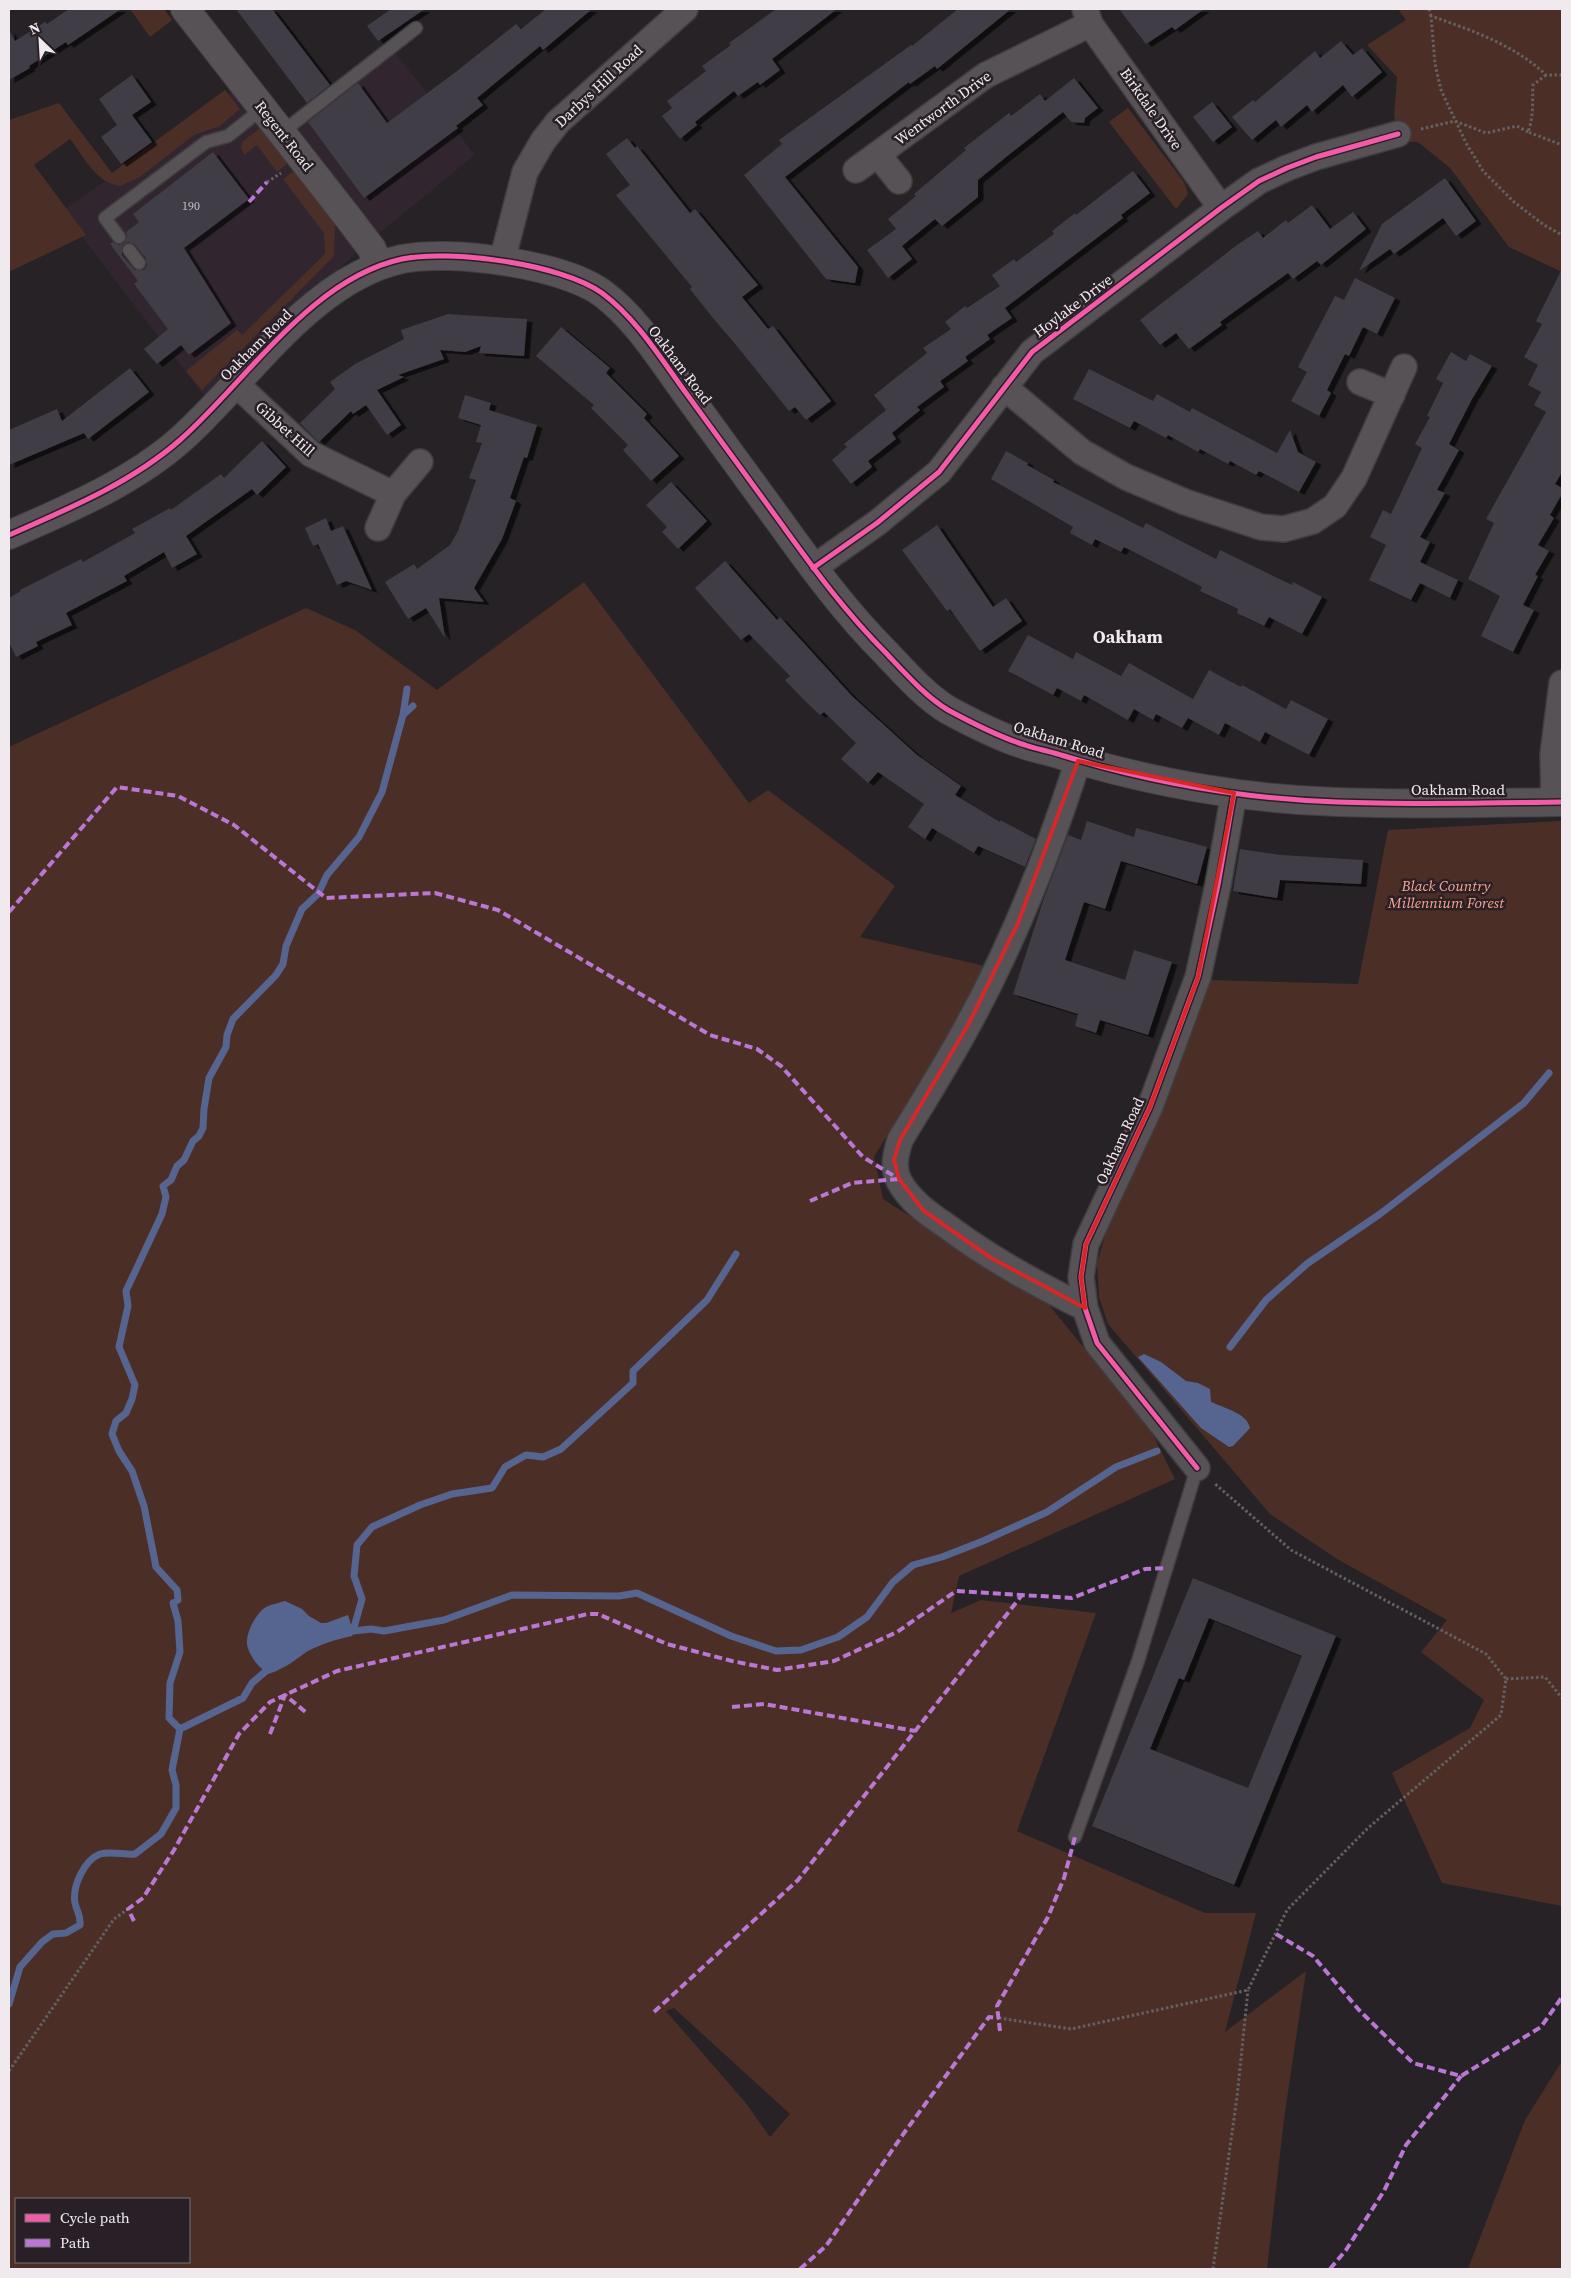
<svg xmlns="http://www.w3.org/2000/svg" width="1571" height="2278" font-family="'Source Serif 4',serif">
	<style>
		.built { fill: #31252f }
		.green { fill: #4b2f27; fill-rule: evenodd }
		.water { fill: #566590 }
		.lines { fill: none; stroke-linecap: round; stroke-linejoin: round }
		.stream { stroke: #566590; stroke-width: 7 }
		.building { fill: #413c46; fill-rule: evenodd; filter: url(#shadow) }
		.service-casing { stroke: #403c3f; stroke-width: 15 }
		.minor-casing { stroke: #403c3f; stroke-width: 28 }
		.tertiary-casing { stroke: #403c3f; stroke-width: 30 }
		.path { stroke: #646163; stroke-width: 3; stroke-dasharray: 2.5 2.5; stroke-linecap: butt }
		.service { stroke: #565255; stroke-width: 12 }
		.minor { stroke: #565255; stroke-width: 25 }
		.tertiary { stroke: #565255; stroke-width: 28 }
		.quiet { stroke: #ba77d6; stroke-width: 4; stroke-dasharray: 8 4; stroke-linecap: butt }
		.cycleway-casing { stroke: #282026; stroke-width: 8 }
		.cycleway { stroke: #f35aa7; stroke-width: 5 }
		.marked { fill: none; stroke: #d62828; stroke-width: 4; stroke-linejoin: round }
		.labels { text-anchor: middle; stroke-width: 5; stroke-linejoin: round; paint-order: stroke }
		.number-label { font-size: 12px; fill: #c4bec5 }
		.street-label { font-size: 15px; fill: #f0eaef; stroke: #282026 }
		.park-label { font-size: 15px; font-style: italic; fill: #fba68d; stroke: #282026 }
		.quarter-label { font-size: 18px; font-weight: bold; fill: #f0eaef; stroke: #282026 }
	</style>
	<defs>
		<filter id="shadow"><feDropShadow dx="5.5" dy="3" stdDeviation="0" flood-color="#0009"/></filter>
	</defs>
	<rect width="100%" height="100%" fill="#262225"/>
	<!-- built -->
	<path class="built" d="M 388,43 L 475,155 L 360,249 L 207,400 L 62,211 L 251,79 L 286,124 Z"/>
	<!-- green -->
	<path class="green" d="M 130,9 L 164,9 L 172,20 L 150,37 Z
		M 1398,9 L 1562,9 L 1562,272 L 1509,247 L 1450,168 L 1418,142 L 1400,142 L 1394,116 L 1397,77 L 1367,45 L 1406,20 Z
		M 225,90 L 240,109 L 220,126 L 194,135 L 140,177 L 120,186 C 95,182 85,158 70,139 L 34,165 L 86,235 L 11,271 L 9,268 L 9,120 L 59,103 L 112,173 Z
		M 1128,108 L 1184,182 L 1188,194 L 1176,209 L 1109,122 Z
		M 260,128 L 268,129 L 293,159 L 277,172 L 257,145 L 244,155 L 241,148 L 242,142 Z
		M 299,167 L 335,222 L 334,256 L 202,390 L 186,371 L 237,330 L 242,335 L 325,254 L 324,233 L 283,179 Z
		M 584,582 L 749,803 L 768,790 L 895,886 L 860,937 L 989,967 L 874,1157 L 883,1199 L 1049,1305 L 1150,1429 L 1175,1479 L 959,1576 L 951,1613 L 981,1600 L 1096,1613 L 1017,1831 L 1205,1913 L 1256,1913 L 1225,2032 L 1306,1971 L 1284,2119 L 1267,2269 L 9,2269 L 9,747 L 306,608 L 355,630 L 437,690 ZM 674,2008 L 790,2114 L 770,2137 L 745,2102 L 666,2011 ZM 16,2199 L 189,2199 L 189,2262 L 16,2262 Z
		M 1562,821 L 1562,1906 L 1442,1883 L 1392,1773 L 1470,1728 L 1484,1700 L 1421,1652 L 1447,1620 L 1337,1559 L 1270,1514 L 1108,1324 L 1099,1297 L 1097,1264 L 1112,1212 L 1209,980 L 1358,984 L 1388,830 Z
		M 1562,2061 L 1562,2269 L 1468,2269 L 1525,2120 Z"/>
	<!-- water -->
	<path class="water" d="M 1144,1354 L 1161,1362 L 1186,1381 L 1198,1383 L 1210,1389 L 1211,1402 C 1224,1408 1247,1413 1250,1428 L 1233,1446 L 1229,1447 L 1201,1428 L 1138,1357 Z
		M 285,1601 L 302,1609 L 309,1616 L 321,1623 L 326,1623 L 348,1615 L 353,1631 L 352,1636 C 337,1639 321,1644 308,1651 C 297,1658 284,1670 271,1672 C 260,1673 248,1653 247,1644 C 246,1632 256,1613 266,1607 C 272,1604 279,1603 285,1601 Z"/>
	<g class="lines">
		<!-- stream -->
		<path class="stream" d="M 403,715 L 407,689
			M 1230,1347 L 1266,1300 L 1308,1263 L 1380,1214 L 1524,1103 L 1549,1073
			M 353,1631 L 371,1629 L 384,1631 L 444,1620 L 512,1595 L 619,1596 L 637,1593 L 731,1636 L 776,1651 L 801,1650 L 838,1637 L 867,1617 L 893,1582 L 913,1565 L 942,1557 L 983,1541 L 1047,1512 L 1116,1467 L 1157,1451
			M 349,1632 L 353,1631 L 362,1599 L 354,1576 L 357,1545 L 372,1527 L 420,1505 L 452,1494 L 492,1488 L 505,1467 L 526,1455 L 543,1457 L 561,1449 L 633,1383 L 633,1371 L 707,1300 L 736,1254
			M 180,1729 L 243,1698 L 252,1683 L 266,1671 L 275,1668
			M 9,2004 L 20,1967 L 42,1942 L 53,1934 L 66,1933 L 80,1925 C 81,1916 77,1912 75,1903 C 72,1887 84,1860 100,1854 C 110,1851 125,1855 135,1854 L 161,1834 L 176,1808 L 176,1785 L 172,1770 L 180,1729 L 169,1718 L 170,1683 L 180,1652 L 178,1621 L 173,1603 L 178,1600 L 177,1590 L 156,1567 L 144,1506 L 132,1471 L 119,1451 L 112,1434 L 116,1421 L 126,1413 L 132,1399 L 135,1385 L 119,1347 L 128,1306 L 126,1291 L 162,1214 L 166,1197 L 163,1186 L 171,1180 L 177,1166 L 184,1160 L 193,1141 L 199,1136 L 203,1128 L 204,1109 L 209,1078 L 226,1047 L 227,1035 L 233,1019 L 276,975 L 283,964 L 286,946 L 302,909 L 318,894 L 327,875 L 359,837 L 382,792 L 403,715 L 413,706"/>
	</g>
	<!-- building -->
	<path class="building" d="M 69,9 L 121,9 L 68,45 L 66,42 L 29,66 L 30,68 L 9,80 L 9,30 L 15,41 L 45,22 L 47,24 Z
		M 236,9 L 272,9 L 330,85 L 307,103 Z
		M 391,9 L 425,9 L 378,41 L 367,26 Z
		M 546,9 L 592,9 L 543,50 L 540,46 L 477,98 L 483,105 L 456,126 L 458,128 L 364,198 L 308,122 L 358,83 L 387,123 L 457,71 L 516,24 L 521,29 Z
		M 776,9 L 837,9 L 772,59 L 780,70 L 760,85 L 758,82 L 738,96 L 734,91 L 695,122 L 697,125 L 680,139 L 662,116 L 672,108 L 667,101 L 706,71 L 702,66 L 731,45 L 729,43 Z
		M 958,9 L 1011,9 L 937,69 L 935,66 L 910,84 L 909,82 L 785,177 L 858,267 L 855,283 L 826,279 L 744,175 L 782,144 L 779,140 L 911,45 L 912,46 Z
		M 1119,9 L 1204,9 L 1175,30 L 1172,27 L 1146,44 Z
		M 1341,41 L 1353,55 L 1362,48 L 1382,72 L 1352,97 L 1343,85 L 1312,112 L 1307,105 L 1281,127 L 1276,120 L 1252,140 L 1232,117 L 1253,100 L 1255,102 L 1315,51 L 1320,58 Z
		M 132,75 L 151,102 L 132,115 L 152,142 L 121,164 L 101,137 L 117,125 L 99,99 Z
		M 1074,78 L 1098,108 L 1085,118 L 1084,123 L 1071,122 L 1063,112 L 1006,157 L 978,180 L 978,197 L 942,226 L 935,219 L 902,246 L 912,259 L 888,278 L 867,250 L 896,229 L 888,219 L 916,196 L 914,194 L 966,150 L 964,148 L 1009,113 L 1011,116 L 1040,94 L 1045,101 Z
		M 1212,102 L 1232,127 L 1213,142 L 1193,117 Z
		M 627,138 L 635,148 L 637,146 L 690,213 L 695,209 L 758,285 L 742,297 L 768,329 L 773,326 L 831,401 L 806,420 L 795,407 L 789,411 L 736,345 L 713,318 L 690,289 L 692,287 L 616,195 L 630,185 L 606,154 Z
		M 213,152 L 249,199 L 184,248 L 231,323 L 189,355 L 181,345 L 157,364 L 144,349 L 168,329 L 134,284 L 138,281 L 110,244 L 113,242 L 119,245 L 124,243 L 127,237 L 126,232 L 139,222 L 133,214 ZM 128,242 L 135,245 L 146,258 L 147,266 L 144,270 L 135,270 L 122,255 L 122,246 Z
		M 1133,171 L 1150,193 L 1121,215 L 1123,218 L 1005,308 L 1012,318 L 987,335 L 990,339 L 965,357 L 968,361 L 940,381 L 944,387 L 917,407 L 920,410 L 892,433 L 896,439 L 868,461 L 872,467 L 851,484 L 832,460 L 847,447 L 844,444 L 886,410 L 874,395 L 927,353 L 923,348 L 951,329 L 945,322 L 965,306 L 967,308 L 1000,286 L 992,275 L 1014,259 L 1016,262 L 1054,234 L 1052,231 L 1075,213 L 1076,215 Z
		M 1445,178 L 1476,221 L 1456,236 L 1443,218 L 1394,254 L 1390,249 L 1359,271 L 1382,224 Z
		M 1312,205 L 1330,229 L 1353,212 L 1366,229 L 1321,265 L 1317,261 L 1293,279 L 1288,273 L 1220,322 L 1222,325 L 1189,349 L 1176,333 L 1160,345 L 1140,320 L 1237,245 L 1258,231 L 1263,238 L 1286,220 L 1288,223 Z
		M 1562,269 L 1562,472 L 1555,484 L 1562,488 L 1562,494 L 1550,515 L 1554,518 L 1538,545 L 1549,551 L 1535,575 L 1538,576 L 1523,605 L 1534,610 L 1513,652 L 1481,636 L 1500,596 L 1468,579 L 1494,523 L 1486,519 L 1546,412 L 1534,405 L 1541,392 L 1528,385 L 1538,365 L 1524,357 L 1542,324 L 1536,321 Z
		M 1355,278 L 1395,298 L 1377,334 L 1363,327 L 1349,356 L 1345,354 L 1327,390 L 1331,393 L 1319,416 L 1291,401 L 1307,372 L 1298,367 L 1335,296 L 1344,300 Z
		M 448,314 L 527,319 L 524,356 L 479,353 L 481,346 L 465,352 L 440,350 L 444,359 L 398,375 L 404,377 L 377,390 L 401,425 L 387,435 L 366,405 L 353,414 L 351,411 L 319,442 L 300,423 L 335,389 L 330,382 L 355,364 L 404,339 L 401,330 Z
		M 561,327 L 610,368 L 606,373 L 647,414 L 644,418 L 679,456 L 651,481 L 623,450 L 628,445 L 591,408 L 594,405 L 536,356 Z
		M 1451,352 L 1466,361 L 1470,354 L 1492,366 L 1472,399 L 1449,444 L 1459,450 L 1437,490 L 1445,493 L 1420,537 L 1430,542 L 1420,562 L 1458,580 L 1450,598 L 1420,583 L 1411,600 L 1369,580 L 1386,545 L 1370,537 L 1383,510 L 1391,514 L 1422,448 L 1415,444 L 1430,417 L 1427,416 L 1443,383 L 1436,379 Z
		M 130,368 L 149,392 L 88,439 L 84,433 L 9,465 L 9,430 L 57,409 L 62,421 Z
		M 1089,369 L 1153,401 L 1157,394 L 1190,412 L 1192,408 L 1277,453 L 1290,430 L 1298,452 L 1316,462 L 1299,492 L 1259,471 L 1256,475 L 1230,461 L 1228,464 L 1200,449 L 1198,452 L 1168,435 L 1166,438 L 1134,421 L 1130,428 L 1073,399 Z
		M 465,395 L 491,403 L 489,410 L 537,425 L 527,458 L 524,457 L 510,498 L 516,501 L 502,539 L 474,588 L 484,602 L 439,598 L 445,638 L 426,608 L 408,619 L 385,582 L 414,564 L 417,569 L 450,545 L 458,531 L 476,480 L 469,478 L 482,443 L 476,442 L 481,425 L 458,418 Z
		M 262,441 L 286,467 L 257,495 L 252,489 L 186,536 L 197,554 L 172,568 L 164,552 L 124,576 L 127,581 L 66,613 L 72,625 L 36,642 L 38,646 L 16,657 L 9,642 L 9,598 L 21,591 L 20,590 L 81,559 L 83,562 L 135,533 L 132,529 L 170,508 L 171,510 L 221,474 L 224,478 Z
		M 1006,451 L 1028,463 L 1027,465 L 1054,480 L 1053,482 L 1143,528 L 1146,523 L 1216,559 L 1220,550 L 1292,585 L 1293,582 L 1322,597 L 1302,634 L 1269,617 L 1264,626 L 1237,613 L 1238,609 L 1200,591 L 1202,587 L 1124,547 L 1121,552 L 1095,539 L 1092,545 L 1070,533 L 1073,527 L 991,479 Z
		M 671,482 L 707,521 L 678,549 L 662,532 L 667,527 L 646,505 Z
		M 326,518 L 331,531 L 343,526 L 372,590 L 346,581 L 337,585 L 318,544 L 313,546 L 305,528 Z
		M 937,525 L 993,607 L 1006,598 L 1022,621 L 980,651 L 950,609 L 947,611 L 902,550 Z
		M 725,561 L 777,620 L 780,617 L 852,696 L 917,755 L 961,786 L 955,795 L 1000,822 L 1000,820 L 1036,839 L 1025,867 L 978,846 L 974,853 L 932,828 L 925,839 L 908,827 L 924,804 L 878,772 L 868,783 L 841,759 L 856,743 L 824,712 L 820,715 L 804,700 L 785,680 L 790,676 L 749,634 L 741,640 L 695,588 Z
		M 1028,635 L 1073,659 L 1076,652 L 1121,676 L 1129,663 L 1193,699 L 1209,670 L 1241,687 L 1242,685 L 1286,709 L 1291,700 L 1328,719 L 1309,755 L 1265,732 L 1260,742 L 1225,723 L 1219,735 L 1188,718 L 1182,728 L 1156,714 L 1153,720 L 1134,709 L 1128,720 L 1084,695 L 1081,701 L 1057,688 L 1053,695 L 1008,671 Z
		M 1087,821 L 1134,837 L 1136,828 L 1207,847 L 1197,884 L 1121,861 L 1105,909 L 1084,902 L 1065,960 L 1125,980 L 1134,950 L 1172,962 L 1148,1035 L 1100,1020 L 1096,1033 L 1075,1026 L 1078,1014 L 1013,994 L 1043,901 L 1068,835 L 1081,840 Z
		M 1240,849 L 1281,855 L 1363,860 L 1361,884 L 1280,880 L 1277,898 L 1233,891 Z
		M 1193,1578 L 1336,1636 L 1234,1885 L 1092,1826 ZM 1209,1618 L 1302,1656 L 1248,1788 L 1150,1749 L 1179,1678 L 1184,1680 Z"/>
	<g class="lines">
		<defs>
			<path id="service" d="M 281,133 L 416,28
				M 119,237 L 105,218 L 206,142 L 228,136 L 263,108
				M 129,250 L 139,263
				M 1075,1837 L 1138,1661 L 1197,1468"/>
			<path id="minor" d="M 1085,9 L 1090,24 L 1221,208
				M 878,155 L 899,181
				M 856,170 L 986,75 L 1090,24
				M 502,261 L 525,172 L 543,141 L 558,122 L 685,9
				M 1360,382 L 1392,395
				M 235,383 L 311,454 L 393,494
				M 1004,387 L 1082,452 L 1126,477 L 1185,502 L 1261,527 L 1284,529 L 1313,521 L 1335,506 L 1354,478 L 1404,367
				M 378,528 L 393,494 L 420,462
				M 813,568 L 877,523 L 939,472 L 1032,352 L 1221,208 L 1259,181 L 1287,168 L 1316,157 L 1398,134
				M 1078,761 C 1049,852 1014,941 968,1025 C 947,1064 923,1102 900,1140 C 896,1154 892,1166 899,1181 C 911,1203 932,1216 952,1230 C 994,1261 1038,1285 1085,1308
				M 1554,802 L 1553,754 L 1562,683
				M 1197,1468 L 1097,1343 L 1085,1308 L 1081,1277 L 1086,1244 L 1150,1107 L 1198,977 L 1218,885 L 1234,793"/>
			<path id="tertiary" d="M 185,9 L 350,220 L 372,249 L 378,266
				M 9,535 C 68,509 131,483 180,440 C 247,381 310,279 402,259 C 450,249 562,264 602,293 C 637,319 661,359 686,393 C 717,436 749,479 780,522 C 813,568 846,613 886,653 C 905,673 925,696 948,710 C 972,723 999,737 1025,745 C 1036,749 1049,751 1061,755 C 1149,782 1245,799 1337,802 C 1412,805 1487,803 1562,802"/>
		</defs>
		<!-- service casing -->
		<use href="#service" class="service-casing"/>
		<!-- minor casing -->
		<use href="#minor" class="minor-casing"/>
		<!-- tertiary casing -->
		<use href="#tertiary" class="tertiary-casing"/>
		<!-- path -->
		<path class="path" d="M 1429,9 L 1431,16
			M 1546,75 L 1533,85 C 1532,102 1534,116 1528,132 L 1562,145
			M 1562,75 L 1546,75 C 1515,45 1471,30 1431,16 L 1435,64 L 1441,90 L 1466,143 L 1483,171 L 1514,202 L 1544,225 L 1562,235
			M 1421,129 L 1455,121 L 1486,133 L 1517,126 L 1528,132
			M 267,182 L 281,173
			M 1506,1679 L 1545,1677 L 1562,1698
			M 999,2018 L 1071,2029 L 1248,1990 L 1287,1910 L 1368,1828 L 1501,1715 L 1506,1679 L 1486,1654 L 1291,1550 L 1214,1483
			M 9,2071 L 114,1919 L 128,1909
			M 1213,2269 L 1237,2097 L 1248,1990"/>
		<!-- service -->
		<use href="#service" class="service"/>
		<!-- minor -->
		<use href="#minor" class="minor"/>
		<!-- tertiary -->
		<use href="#tertiary" class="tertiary"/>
		<!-- quiet -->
		<path class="quiet" d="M 249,202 L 267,182
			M 9,912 L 117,787 L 178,796 L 234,825 L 326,898 L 435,893 L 498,910 L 710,1035 L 757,1049 L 781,1066 L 863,1157 L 899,1179
			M 810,1201 L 852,1183 L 898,1179
			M 732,1707 L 764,1704 L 915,1731
			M 270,1734 L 285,1695 L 308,1714
			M 134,1921 L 128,1909 L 143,1898 L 174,1850 L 239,1734 L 270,1702 L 337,1671 L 588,1614 L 598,1614 L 667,1644 L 732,1661 L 777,1670 L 834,1661 L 897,1632 L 956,1591 L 1072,1598 L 1145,1569 L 1166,1568
			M 1276,1934 L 1313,1956 L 1359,2010 L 1413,2063 L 1461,2076 L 1541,2027 L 1562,1997
			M 654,2012 L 798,1880 L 1022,1595
			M 1000,2031 L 997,2006 L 1048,1917 L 1064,1878 L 1075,1837
			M 800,2269 L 826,2246 L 904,2133 L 989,2017 L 999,2018
			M 1330,2269 L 1346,2250 L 1384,2191 L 1406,2145 L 1461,2076"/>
		<defs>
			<path id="cycleway" d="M 9,535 C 68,509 131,483 180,440 C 247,381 310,279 402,259 C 450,249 562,264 602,293 C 637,319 661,359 686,393 C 717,436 749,479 780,522 C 813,568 846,613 886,653 C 905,673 925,696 948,710 C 972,723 999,737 1025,745 C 1036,749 1049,751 1061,755 C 1149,782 1245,799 1337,802 C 1412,805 1487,803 1562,802
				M 813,568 L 877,523 L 939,472 L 1032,352 L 1221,208 L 1259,181 L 1287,168 L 1316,157 L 1398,134
				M 1197,1468 L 1097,1343 L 1085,1308 L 1081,1277 L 1086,1244 L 1150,1107 L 1198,977 L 1218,885 L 1234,793"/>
		</defs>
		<!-- cycleway casing -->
		<use href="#cycleway" class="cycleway-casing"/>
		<!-- cycleway -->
		<use href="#cycleway" class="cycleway"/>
	</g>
	<!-- marked area -->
	<path class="marked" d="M 1078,761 L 1234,793 L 1198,977 L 1150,1107 L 1086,1244 L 1081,1277 L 1085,1308 L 991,1258 L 924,1211 L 899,1179 L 894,1160 L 900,1140 L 968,1025 L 1018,923 Z"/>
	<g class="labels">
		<!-- number labels -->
		<g class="number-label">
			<text x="191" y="210">190</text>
		</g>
		<!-- street labels -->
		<g class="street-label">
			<text transform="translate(599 86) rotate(-43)" y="5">Darbys Hill Road</text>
			<text transform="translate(943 108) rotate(-36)" y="5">Wentworth Drive</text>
			<text transform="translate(1151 109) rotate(55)" y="5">Birkdale Drive</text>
			<text transform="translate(284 136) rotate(52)" y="5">Regent Road</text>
			<text transform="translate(1073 306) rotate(-37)" y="5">Hoylake Drive</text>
			<text transform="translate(256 345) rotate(-45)" y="5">Oakham Road</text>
			<text transform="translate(680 365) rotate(53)" y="5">Oakham Road</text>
			<text transform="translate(285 429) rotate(42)" y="5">Gibbet Hill</text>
			<text transform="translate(1059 740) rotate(17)" y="5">Oakham Road</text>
			<text x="1458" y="795">Oakham Road</text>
			<text transform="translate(1120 1141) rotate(-65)" y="5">Oakham Road</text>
		</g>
		<!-- park labels -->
		<g class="park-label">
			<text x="1446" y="891">Black Country<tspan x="1446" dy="17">Millennium Forest</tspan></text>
		</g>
		<!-- quarter labels -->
		<g class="quarter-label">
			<text x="1128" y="643">Oakham</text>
		</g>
	</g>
	<!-- border -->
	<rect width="1571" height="2278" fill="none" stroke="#f0eaef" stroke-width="20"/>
	<!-- legend -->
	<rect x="15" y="2198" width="175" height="65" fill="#282026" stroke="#787176"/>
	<rect x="25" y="2214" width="25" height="8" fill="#f35aa7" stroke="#787176"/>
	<text x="60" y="2223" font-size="15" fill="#f0eaef">Cycle path</text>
	<rect x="25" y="2239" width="25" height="8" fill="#ba77d6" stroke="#787176"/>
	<text x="60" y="2248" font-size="15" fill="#f0eaef">Path</text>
	<!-- north arrow -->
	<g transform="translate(40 40) rotate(335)" stroke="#282026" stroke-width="4" paint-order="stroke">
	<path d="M0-4L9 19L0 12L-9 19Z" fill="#f0eaef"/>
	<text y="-8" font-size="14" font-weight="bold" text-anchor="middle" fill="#f0eaef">N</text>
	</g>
</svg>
